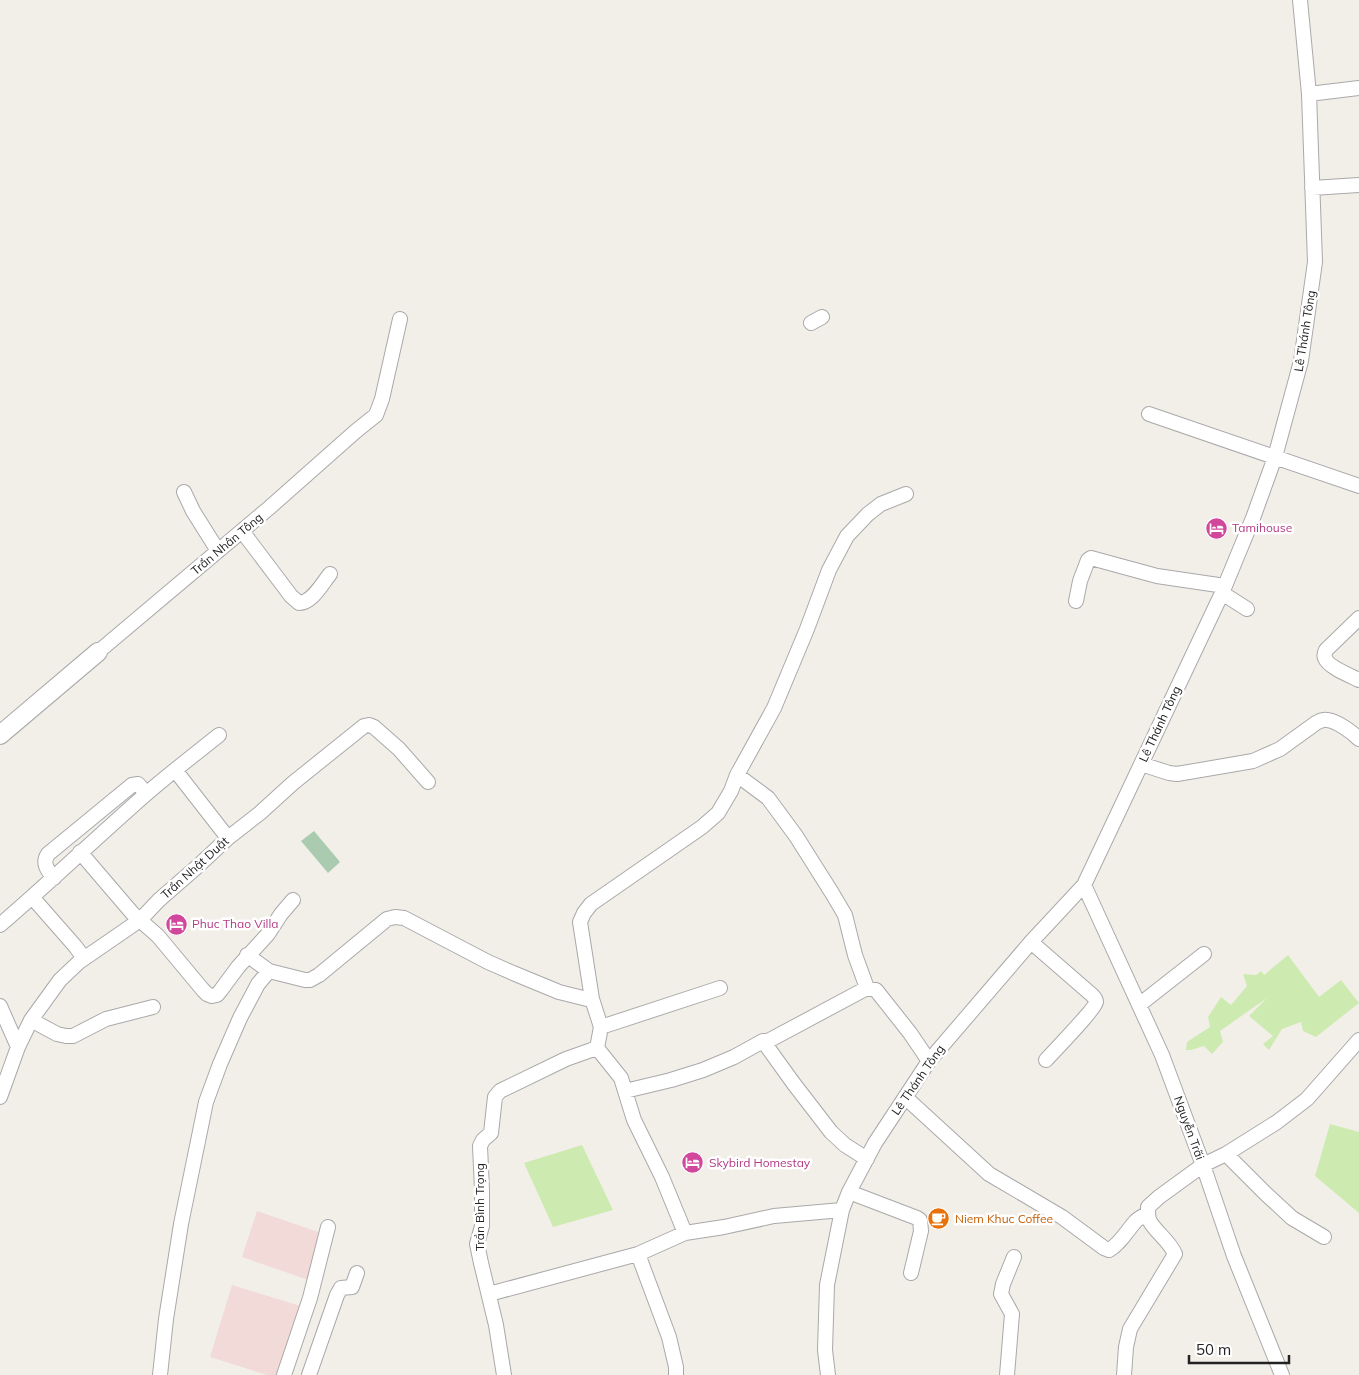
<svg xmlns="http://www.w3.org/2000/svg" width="1359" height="1375" font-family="Mulish,sans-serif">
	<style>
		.commercial { fill: #f2dad9 }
		.grass { fill: #cdebb0 }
		.cemetery { fill: #aacbaf }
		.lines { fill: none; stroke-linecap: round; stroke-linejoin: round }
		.minor-casing { stroke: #a9a9a9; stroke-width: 16 }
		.tertiary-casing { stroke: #a9a9a9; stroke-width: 20 }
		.minor { stroke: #fff; stroke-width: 14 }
		.tertiary { stroke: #fff; stroke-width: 18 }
		.labels { text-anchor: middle; stroke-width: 5; stroke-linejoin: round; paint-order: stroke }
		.street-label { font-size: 12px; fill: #222; stroke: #fff }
		.hotel-label { font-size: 12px; fill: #b23c85; stroke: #fff; text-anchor: start }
		.food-label { font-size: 12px; fill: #c56008; stroke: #fff; text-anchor: start }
	</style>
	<rect width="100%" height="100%" fill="#f2efe9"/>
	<!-- commercial -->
	<path class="commercial" d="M 257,1211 L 333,1237 L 317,1283 L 242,1257 Z
		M 232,1285 L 310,1309 L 290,1375 L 267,1375 L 210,1357 Z"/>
	<!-- grass -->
	<path class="grass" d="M 1288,955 L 1319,997 L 1341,980 L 1359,1003 L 1316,1037 L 1303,1031 L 1301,1022 L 1282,1029 L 1269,1050 L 1263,1044 L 1273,1036 L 1249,1016 L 1267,998 L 1220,1031 L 1223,1042 L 1212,1054 L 1204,1046 L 1191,1050 L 1186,1050 L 1187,1042 L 1210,1027 L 1208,1017 L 1221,997 L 1231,1005 L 1247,986 L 1243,974 L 1256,975 L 1261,971 L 1264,975 Z
		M 1330,1124 L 1359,1132 L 1359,1213 L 1315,1176 Z
		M 582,1145 L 613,1210 L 553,1227 L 524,1163 Z"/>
	<!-- cemetery -->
	<path class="cemetery" d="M 314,831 L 340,862 L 328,873 L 301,841 Z"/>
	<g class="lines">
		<defs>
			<path id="minor" d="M 1309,94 L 1359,88
				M 1312,188 L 1359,185
				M 811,323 L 822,317
				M 1149,414 L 1359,486
				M 184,492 L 193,511 L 218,551
				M 242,531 L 291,596 L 299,603 C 312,603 322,584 330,574
				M 1222,593 L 1247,609
				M 1076,601 L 1080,581 L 1088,560 L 1091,558 L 1157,576 L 1225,586
				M 1359,618 L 1326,650 C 1325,652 1324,656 1325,658 C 1328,667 1351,676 1359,680
				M 98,652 L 269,508 L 356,431 L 376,415 L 382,399 L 400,319
				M 1141,764 L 1169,773 L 1177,774 L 1253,761 L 1280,749 L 1316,723 C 1320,721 1323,719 1327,720 C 1337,721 1352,732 1359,739
				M 175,770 L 228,838
				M 737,775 L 768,798 L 796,836 L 832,893 L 845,915 L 855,955 L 867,988
				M 80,852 L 133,914 L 158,936 L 203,990 L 207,994 L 212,996 L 217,995 L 221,990 L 238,967 L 268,934 L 281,914 L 293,900
				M 54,878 C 47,870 42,863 48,854 L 132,785 L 138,784 L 146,793
				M 1084,885 L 1162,1055 L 1203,1165 L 1234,1256 L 1282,1375
				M 32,897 L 75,946 L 84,958
				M 0,925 C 49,883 96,838 145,795 C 169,774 194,755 219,735
				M 1031,942 L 1092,995 C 1094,997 1096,999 1096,1002 C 1095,1009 1054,1051 1046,1060
				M 247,955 L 269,971 L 305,980 L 310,980 L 319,975 L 387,919 L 395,917 L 404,918 L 488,962 L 513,973 L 559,992 L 587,999 L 592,999
				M 1139,1005 L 1204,954
				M 0,1006 L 18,1047
				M 31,1020 L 57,1034 L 66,1036 L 73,1036 L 106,1019 L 153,1007
				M 601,1027 L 720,988
				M 763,1041 L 794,1084 L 831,1132 L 845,1145 L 867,1159
				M 625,1091 L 671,1080 L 703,1070 L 734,1057 L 763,1041 L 768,1041 L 867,988 L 876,990 L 910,1033 L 929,1061
				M 0,1097 L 18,1047 L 31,1020 L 60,980 L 79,962 L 140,920 L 159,900 L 198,866 L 228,838 L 260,813 L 293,783 L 364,726 L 369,725 L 374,727 L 399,749 L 428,782
				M 905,1097 L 989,1174 L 1062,1217 L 1104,1248 L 1109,1250 C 1120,1244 1126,1232 1135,1222 C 1138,1218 1144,1216 1148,1213
				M 1226,1154 L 1266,1194 L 1292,1218 L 1324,1237
				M 849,1192 L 917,1218 L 920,1220 L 921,1231 L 911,1273
				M 685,1233 L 662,1177 L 634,1120 L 621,1078 L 597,1048 L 601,1027 L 592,999 L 580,922 L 584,913 L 591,904 L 702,827 L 718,813 L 731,791 L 737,775 L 774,708 L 807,629 L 829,570 L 847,536 L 868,514 L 881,504 L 906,494
				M 638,1254 L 669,1337 L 676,1367 L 676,1375
				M 489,1294 L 638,1254 L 685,1233 L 724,1227 L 774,1216 L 842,1210
				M 160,1375 L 166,1319 L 181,1224 L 206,1102 L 220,1064 L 240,1018 L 258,984 L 269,971
				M 284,1375 L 310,1298 L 328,1227
				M 309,1375 L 337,1295 L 341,1288 L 352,1287 L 357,1273
				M 504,1375 L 496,1325 L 481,1263 L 477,1244 L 482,1226 L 482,1190 L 480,1146 L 483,1140 L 491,1133 L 495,1097 L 500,1091 L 566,1059 L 597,1048
				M 828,1375 L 825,1350 L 827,1285 L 842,1210 L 849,1192 L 875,1143 L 929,1061 L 1031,942 L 1084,885 L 1222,593 L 1253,518 L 1275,457 L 1301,361 L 1315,262 L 1309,94 L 1300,0
				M 1007,1375 L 1012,1314 L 1001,1294 L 1003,1284 L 1014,1257
				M 1124,1375 L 1126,1347 L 1130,1329 L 1175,1254 C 1169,1240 1156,1233 1149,1220 C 1148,1216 1148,1211 1148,1207 L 1159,1197 L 1203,1165 L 1226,1154 L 1277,1122 L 1307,1099 L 1359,1040"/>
			<path id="tertiary" d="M 0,735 L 98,652"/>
		</defs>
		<!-- minor casing -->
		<use href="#minor" class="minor-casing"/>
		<!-- tertiary casing -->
		<use href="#tertiary" class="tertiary-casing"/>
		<!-- minor -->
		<use href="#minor" class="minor"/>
		<!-- tertiary -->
		<use href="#tertiary" class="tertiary"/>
	</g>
	<!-- icons -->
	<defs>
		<symbol id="hotel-disc" viewBox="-11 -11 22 22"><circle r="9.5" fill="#d1479c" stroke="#fff"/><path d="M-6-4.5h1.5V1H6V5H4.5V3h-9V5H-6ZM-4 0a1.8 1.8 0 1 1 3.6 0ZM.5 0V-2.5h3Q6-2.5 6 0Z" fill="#fff"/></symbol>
		<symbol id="cafe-disc" viewBox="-11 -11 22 22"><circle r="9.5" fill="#e8710a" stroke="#fff"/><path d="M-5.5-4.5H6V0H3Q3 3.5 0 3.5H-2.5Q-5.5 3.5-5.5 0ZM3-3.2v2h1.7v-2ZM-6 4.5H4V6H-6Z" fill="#fff"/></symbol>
	</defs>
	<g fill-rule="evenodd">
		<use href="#hotel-disc" x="1204" y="516" width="25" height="25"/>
		<use href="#hotel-disc" x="164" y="912" width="25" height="25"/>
		<use href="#hotel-disc" x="680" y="1150" width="25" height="25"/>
		<use href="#cafe-disc" x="926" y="1206" width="25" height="25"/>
	</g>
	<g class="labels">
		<!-- street labels -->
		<g class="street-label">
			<text transform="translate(1305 331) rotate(-81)" y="4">Lê Thánh Tông</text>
			<text transform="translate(227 544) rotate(-40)" y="4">Trần Nhân Tông</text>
			<text transform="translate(1160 724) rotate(-65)" y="4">Lê Thánh Tông</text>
			<text transform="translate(195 868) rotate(-42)" y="4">Trần Nhật Duật</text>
			<text transform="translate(918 1080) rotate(-55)" y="4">Lê Thánh Tông</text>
			<text transform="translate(1189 1128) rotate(70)" y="4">Nguyễn Trãi</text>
			<text transform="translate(480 1207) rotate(-90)" y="4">Trần Bình Trọng</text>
		</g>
		<!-- hotel labels -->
		<g class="hotel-label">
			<text x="1232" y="532">Tamihouse</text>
			<text x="192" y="928">Phuc Thao Villa</text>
			<text x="709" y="1167">Skybird Homestay</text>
		</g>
		<!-- food labels -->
		<g class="food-label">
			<text x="955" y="1223">Niem Khuc Coffee</text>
		</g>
	</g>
	<!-- scale -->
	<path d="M1189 1355v8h100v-8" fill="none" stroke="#222222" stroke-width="2.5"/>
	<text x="1196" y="1355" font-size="15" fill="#222222" stroke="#ffffff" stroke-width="4" paint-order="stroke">50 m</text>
</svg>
